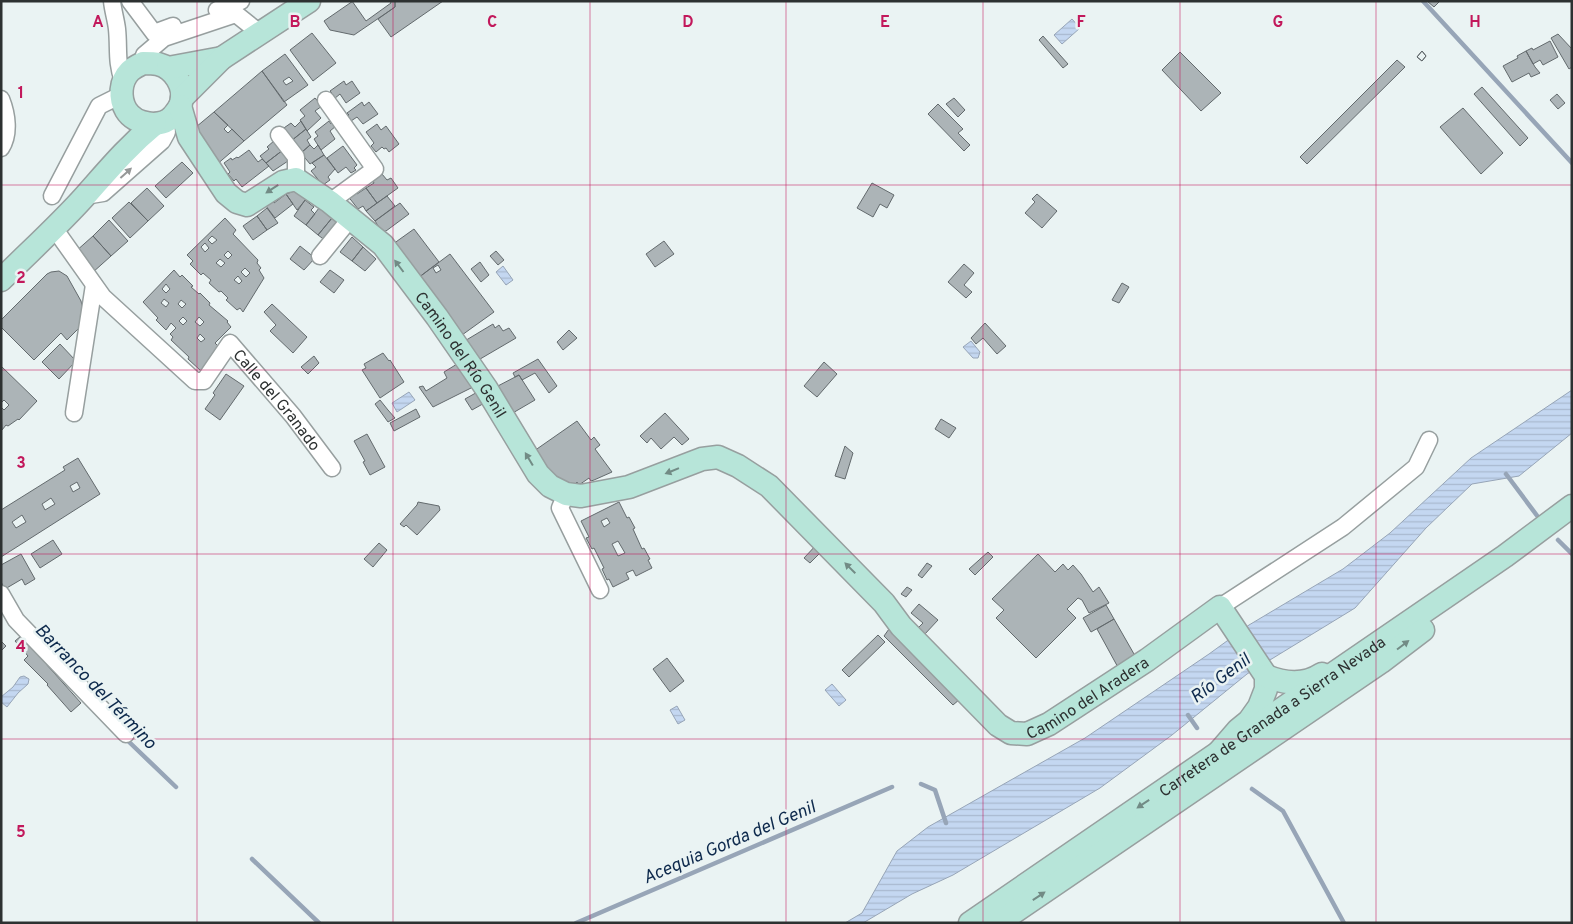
<svg xmlns="http://www.w3.org/2000/svg" width="1573" height="924" font-family="Overpass,sans-serif">
	<style>
		.water { fill: url(#water-rules); stroke: #97a5b7 }
		.lines { fill: none; stroke-linecap: round; stroke-linejoin: round }
		.stream { stroke: #97a5b7; stroke-width: 4.5 }
		.building { fill: #acb4b7; stroke: #636a6d; fill-rule: evenodd }
		.street-casing { stroke: #979f9f; stroke-width: 19 }
		.secondary-casing { stroke: #979f9f; stroke-width: 25 }
		.street { stroke: #fff; stroke-width: 16 }
		.secondary { stroke: #b7e5d9; stroke-width: 22 }
		.oneway { fill: #969898 }
		.oneway2 { fill: #728b85 }
		.grid { fill: none; stroke: #c2185b; stroke-width: 1; stroke-opacity: 0.55 }
		.labels { text-anchor: middle; stroke-width: 5; stroke-linejoin: round; paint-order: stroke }
		.street-label { font-size: 16px; fill: #2d3131; stroke: #eaf3f3 }
		.water-label { font-size: 18px; font-style: italic; fill: #0d294c; stroke: #eaf3f3 }
		.grid-label { font-size: 16px; text-anchor: middle; font-weight: bold; fill: #c2185b; stroke: #eaf3f3; stroke-width: 5; stroke-linejoin: round; paint-order: stroke }
	</style>
	<defs>
		<pattern id="water-rules" width="6" height="5" patternUnits="userSpaceOnUse" patternTransform="scale(1.25)"><rect width="6" height="5" fill="#c4d7f1"/><path d="M0 2.5h6" fill="none" stroke="#a9b9cf"/></pattern>
	</defs>
	<rect width="100%" height="100%" fill="#eaf3f3"/>
	<!-- water -->
	<path class="water" d="M 1072,19 L 1080,28 L 1062,44 L 1054,35 Z
		M 503,266 L 513,280 L 506,285 L 496,272 Z
		M 971,341 L 980,352 L 978,358 L 973,358 L 963,347 Z
		M 1572,390 L 1572,433 L 1519,476 L 1472,484 L 1426,528 L 1355,608 L 1247,674 L 1172,735 L 1100,788 L 953,875 L 912,894 L 863,923 L 845,923 L 862,913 L 897,851 L 928,827 L 1085,738 L 1209,654 L 1249,625 L 1343,569 L 1390,533 L 1471,458 Z
		M 409,392 L 415,400 L 397,412 L 392,403 Z
		M 24,676 L 29,679 L 28,684 L 18,693 L 7,707 L 1,702 L 1,697 L 13,687 L 20,677 Z
		M 832,684 L 846,700 L 839,706 L 825,690 Z
		M 677,706 L 685,720 L 678,724 L 670,710 Z"/>
	<g class="lines">
		<!-- stream -->
		<path class="stream" d="M 1423,1 L 1572,163
			M 1506,474 L 1541,521
			M 1558,540 L 1572,554
			M 1188,715 L 1197,728
			M 126,739 L 176,787
			M 921,784 L 935,790 L 946,823
			M 1252,789 L 1283,811 L 1344,923
			M 252,859 L 319,923
			M 576,923 L 892,787"/>
	</g>
	<!-- building -->
	<path class="building" d="M 352,1 L 390,1 L 391,3 L 366,21 Z
		M 353,1 L 395,1 L 395,7 L 354,35 L 330,30 L 324,21 Z
		M 395,1 L 443,1 L 391,37 L 378,19 L 395,7 Z
		M 1427,1 L 1440,1 L 1434,7 Z
		M 312,33 L 336,63 L 313,81 L 290,50 Z
		M 1558,34 L 1572,49 L 1572,67 L 1569,69 L 1551,38 Z
		M 1043,36 L 1068,64 L 1063,68 L 1039,40 Z
		M 1550,41 L 1558,57 L 1543,65 L 1540,60 L 1533,64 L 1526,51 L 1532,48 L 1533,50 Z
		M 1422,51 L 1426,56 L 1422,61 L 1417,57 Z
		M 1422,51 L 1426,56 L 1422,61 L 1417,57 Z
		M 1526,51 L 1535,67 L 1540,73 L 1531,77 L 1529,73 L 1512,82 L 1503,66 L 1518,58 L 1517,56 Z
		M 1180,52 L 1221,93 L 1201,111 L 1162,70 Z
		M 285,54 L 308,85 L 284,102 L 262,71 ZM 289,77 L 293,81 L 286,85 L 283,81 Z
		M 1397,60 L 1405,67 L 1307,164 L 1300,157 Z
		M 262,71 L 287,105 L 244,141 L 214,112 Z
		M 344,81 L 346,85 L 352,81 L 360,93 L 346,103 L 340,94 L 334,99 L 330,95 L 332,93 L 330,91 Z
		M 1482,87 L 1528,138 L 1520,146 L 1474,94 Z
		M 1557,94 L 1565,103 L 1558,109 L 1550,100 Z
		M 315,98 L 322,106 L 315,111 L 321,118 L 307,131 L 300,120 L 305,116 L 300,110 Z
		M 954,98 L 965,110 L 958,117 L 946,104 Z
		M 362,102 L 364,106 L 369,102 L 378,114 L 363,124 L 357,117 L 351,121 L 347,117 L 349,115 L 347,113 Z
		M 938,104 L 963,129 L 958,133 L 970,145 L 964,151 L 928,114 Z
		M 1463,108 L 1503,153 L 1481,174 L 1440,127 Z
		M 214,112 L 228,125 L 224,129 L 228,133 L 232,129 L 244,141 L 215,166 L 196,127 Z
		M 301,121 L 306,129 L 291,141 L 281,130 L 291,123 L 295,127 Z
		M 329,121 L 331,124 L 333,122 L 336,126 L 330,131 L 335,139 L 321,150 L 314,139 L 318,136 L 315,132 Z
		M 377,124 L 381,130 L 386,126 L 399,144 L 389,152 L 386,148 L 384,149 L 382,147 L 376,152 L 371,146 L 374,143 L 366,132 Z
		M 306,129 L 311,137 L 307,140 L 310,145 L 301,153 L 291,141 Z
		M 275,140 L 283,150 L 266,163 L 260,156 L 269,149 L 267,147 Z
		M 310,145 L 314,149 L 318,145 L 324,155 L 310,164 L 301,153 Z
		M 343,146 L 357,165 L 354,168 L 356,170 L 351,173 L 346,167 L 338,173 L 327,158 Z
		M 249,150 L 258,162 L 262,159 L 269,166 L 242,187 L 236,179 L 234,181 L 228,174 L 230,172 L 224,163 L 231,158 L 232,160 L 237,157 L 238,158 Z
		M 283,150 L 291,159 L 273,171 L 266,163 Z
		M 324,155 L 335,169 L 328,177 L 330,180 L 323,185 L 311,171 L 316,167 L 312,163 Z
		M 182,162 L 193,173 L 166,198 L 155,186 Z
		M 382,174 L 387,180 L 391,178 L 398,188 L 377,203 L 366,188 L 374,183 L 373,181 Z
		M 872,183 L 894,195 L 887,208 L 880,204 L 873,217 L 857,208 Z
		M 147,188 L 164,206 L 148,221 L 131,203 Z
		M 366,188 L 377,203 L 366,211 L 363,206 L 358,209 L 347,195 L 354,189 L 357,194 Z
		M 297,190 L 307,198 L 297,210 L 286,194 Z
		M 286,194 L 293,204 L 275,218 L 266,206 L 273,201 L 274,203 Z
		M 1037,194 L 1057,211 L 1042,228 L 1025,213 L 1035,202 L 1032,199 Z
		M 387,196 L 395,206 L 375,221 L 366,211 Z
		M 305,200 L 314,207 L 311,210 L 315,214 L 306,225 L 294,216 Z
		M 129,202 L 148,221 L 130,238 L 112,218 Z
		M 400,203 L 409,214 L 386,231 L 382,232 L 375,221 Z
		M 267,208 L 278,223 L 267,230 L 257,216 Z
		M 319,208 L 332,218 L 318,235 L 306,225 Z
		M 257,216 L 267,230 L 253,240 L 243,226 Z
		M 225,218 L 236,230 L 233,234 L 258,260 L 257,263 L 261,268 L 259,270 L 264,278 L 243,312 L 240,308 L 237,310 L 226,300 L 228,298 L 221,291 L 219,292 L 209,283 L 211,280 L 203,273 L 201,275 L 190,264 L 193,261 L 187,255 ZM 212,236 L 217,240 L 212,244 L 208,240 ZM 205,243 L 209,248 L 205,252 L 201,247 ZM 228,251 L 232,255 L 228,259 L 224,255 ZM 220,259 L 225,263 L 221,267 L 216,263 ZM 245,268 L 250,273 L 246,277 L 241,272 ZM 238,276 L 242,281 L 239,284 L 234,280 Z
		M 332,218 L 338,223 L 330,244 L 318,235 Z
		M 109,220 L 128,241 L 111,256 L 93,236 Z
		M 414,229 L 439,262 L 418,278 L 393,244 Z
		M 93,236 L 111,256 L 92,273 L 75,252 Z
		M 352,237 L 363,247 L 352,261 L 340,252 Z
		M 664,241 L 674,254 L 655,267 L 646,254 Z
		M 300,246 L 315,258 L 304,270 L 290,259 Z
		M 363,247 L 376,259 L 365,271 L 352,261 Z
		M 496,251 L 504,260 L 498,265 L 490,256 Z
		M 450,254 L 494,312 L 462,335 L 418,278 ZM 438,265 L 441,270 L 436,273 L 433,268 Z
		M 480,262 L 489,275 L 481,282 L 471,269 Z
		M 964,264 L 974,273 L 964,285 L 972,292 L 966,298 L 948,282 Z
		M 174,270 L 180,277 L 182,275 L 193,286 L 191,287 L 199,294 L 200,293 L 210,303 L 209,305 L 228,321 L 227,322 L 231,327 L 215,343 L 222,350 L 201,371 L 188,359 L 189,357 L 171,340 L 173,337 L 170,334 L 176,328 L 171,323 L 166,330 L 156,320 L 158,318 L 143,302 ZM 166,284 L 170,289 L 166,293 L 162,289 ZM 164,299 L 169,303 L 166,307 L 161,303 ZM 181,300 L 186,304 L 182,308 L 178,304 ZM 183,317 L 187,321 L 183,325 L 179,321 ZM 199,317 L 204,322 L 200,326 L 195,322 ZM 200,334 L 205,339 L 201,342 L 197,338 Z
		M 330,270 L 344,280 L 334,293 L 320,282 Z
		M 59,271 L 67,276 L 81,301 L 84,314 L 83,324 L 67,340 L 61,333 L 34,360 L 1,327 L 1,320 L 47,274 L 51,272 Z
		M 1122,283 L 1129,287 L 1119,303 L 1112,300 Z
		M 272,304 L 307,337 L 293,353 L 270,331 L 276,325 L 264,312 Z
		M 985,323 L 1006,346 L 997,354 L 983,338 L 976,344 L 971,338 Z
		M 493,324 L 495,328 L 499,325 L 503,331 L 509,328 L 516,338 L 475,362 L 463,342 Z
		M 569,330 L 577,338 L 563,350 L 557,342 Z
		M 60,344 L 76,361 L 59,379 L 42,362 Z
		M 383,353 L 389,361 L 390,360 L 404,382 L 380,398 L 362,370 L 366,368 L 364,364 Z
		M 314,356 L 319,363 L 308,374 L 301,367 Z
		M 538,359 L 557,386 L 549,393 L 535,373 L 522,380 L 519,375 L 515,377 L 513,373 Z
		M 462,361 L 477,385 L 433,407 L 419,387 L 423,386 L 426,391 L 447,378 L 444,372 Z
		M 824,362 L 837,374 L 817,397 L 804,386 Z
		M 1,366 L 37,401 L 19,420 L 18,419 L 8,426 L 6,425 L 2,430 L 1,407 L 4,410 L 9,405 L 4,400 L 1,403 Z
		M 226,374 L 244,386 L 220,420 L 205,409 L 215,395 L 213,393 Z
		M 519,375 L 535,400 L 511,414 L 494,388 Z
		M 481,390 L 488,401 L 472,410 L 465,399 Z
		M 380,400 L 388,410 L 395,418 L 388,422 L 375,404 Z
		M 416,409 L 420,417 L 394,431 L 390,423 Z
		M 665,413 L 689,439 L 682,445 L 674,437 L 661,449 L 651,438 L 647,443 L 640,436 Z
		M 941,419 L 956,428 L 949,438 L 935,429 Z
		M 577,421 L 591,440 L 594,437 L 600,445 L 595,449 L 612,472 L 594,480 L 591,481 L 589,478 L 579,485 L 577,482 L 575,484 L 559,481 L 548,473 L 534,451 Z
		M 367,434 L 385,467 L 370,475 L 363,462 L 365,461 L 354,441 Z
		M 845,446 L 853,453 L 845,479 L 835,476 Z
		M 78,458 L 100,494 L 1,557 L 1,510 L 65,470 L 63,467 ZM 77,482 L 80,488 L 73,492 L 70,486 ZM 51,498 L 55,504 L 45,510 L 42,504 ZM 22,515 L 26,522 L 16,528 L 12,522 Z
		M 418,502 L 439,506 L 440,510 L 417,535 L 406,525 L 404,527 L 400,524 L 417,505 Z
		M 619,502 L 627,518 L 629,517 L 635,528 L 633,529 L 642,549 L 644,548 L 650,559 L 648,560 L 652,568 L 636,576 L 633,570 L 626,573 L 629,579 L 613,587 L 609,579 L 607,580 L 602,569 L 604,568 L 594,548 L 592,549 L 586,538 L 589,537 L 581,521 ZM 607,518 L 610,523 L 604,527 L 601,521 ZM 618,541 L 625,553 L 618,556 L 612,544 Z
		M 53,540 L 62,554 L 40,568 L 31,554 Z
		M 379,543 L 387,550 L 373,567 L 364,559 Z
		M 818,543 L 824,549 L 810,563 L 804,558 Z
		M 988,552 L 993,557 L 975,575 L 969,569 Z
		M 21,554 L 35,579 L 25,585 L 22,579 L 5,589 L 1,582 L 1,565 Z
		M 1038,554 L 1055,572 L 1063,564 L 1068,570 L 1073,565 L 1081,574 L 1093,592 L 1099,587 L 1109,603 L 1089,613 L 1082,600 L 1078,598 L 1067,609 L 1076,618 L 1036,658 L 996,618 L 1004,610 L 992,599 Z
		M 927,563 L 932,566 L 922,578 L 918,575 Z
		M 907,587 L 912,590 L 906,597 L 901,594 Z
		M 919,604 L 938,620 L 924,635 L 917,629 L 923,623 L 911,613 Z
		M 1106,605 L 1114,619 L 1091,632 L 1083,618 Z
		M 1114,619 L 1138,661 L 1120,671 L 1097,629 Z
		M 889,629 L 960,699 L 953,705 L 884,636 Z
		M 878,635 L 885,642 L 849,677 L 842,670 Z
		M 21,636 L 81,703 L 71,712 L 47,685 L 48,684 L 24,660 L 28,656 L 15,641 Z
		M 1,641 L 6,646 L 1,651 Z
		M 667,658 L 684,681 L 670,692 L 653,669 Z"/>
	<g class="lines">
		<defs>
			<g id="street">
				<path d="M 112,1 C 113,11 116,20 117,29 C 119,48 116,62 123,81"/>
				<path d="M 130,1 L 154,33 L 173,26"/>
				<path d="M 217,10 L 241,1"/>
				<path d="M 143,63 L 144,55 L 164,38 L 236,14 L 261,34"/>
				<path d="M 1,99 C 7,114 10,134 1,148"/>
				<path d="M 326,100 L 375,169 L 330,202"/>
				<path d="M 279,135 L 296,157 L 296,179"/>
				<path d="M 52,196 L 99,106 L 121,95"/>
				<path d="M 85,196 L 103,193 L 162,141 L 167,132 L 165,122"/>
				<path id="s1" d="M 54,228 L 103,297 L 195,381 L 204,381 L 230,343 L 293,416 L 332,468"/>
				<path d="M 320,256 L 350,219"/>
				<path d="M 74,413 L 94,285"/>
				<path d="M 566,494 L 560,508 L 600,590"/>
				<path d="M 1,594 L 16,620 L 126,734"/>
				<path d="M 1220,607 L 1343,527 L 1416,467 L 1429,440"/>
			</g>
			<g id="secondary">
				<path d="M 143,63 C 148,63 154,63 158,64 C 174,68 186,87 181,103 C 180,108 176,112 173,116 C 161,129 135,125 126,110 C 119,98 120,81 130,71 C 133,68 139,65 143,63 Z"/>
				<path d="M 168,68 L 222,58"/>
				<path d="M 182,98 L 222,58 L 309,1"/>
				<path id="s2" d="M 180,106 L 189,137 L 226,193 L 237,202 L 247,205 L 283,182 L 296,179 L 330,202 L 383,245 L 437,317 L 486,388 L 538,474 L 550,486 L 566,494 L 581,496 L 629,487 L 702,459 L 718,457 L 738,466 L 769,486 L 884,603 L 901,626 L 998,725 L 1011,733 L 1027,734 L 1049,724 L 1147,660 L 1220,607 L 1266,676 L 1266,689 L 1259,707 L 1249,721 L 1238,730 L 1219,752"/>
				<path d="M 1,280 C 29,252 59,225 85,196 C 109,169 127,147 155,124"/>
				<path d="M 1266,676 C 1285,684 1304,686 1322,674"/>
				<path id="s3" d="M 970,923 L 1505,556 L 1572,506"/>
				<path d="M 998,923 L 1381,662 L 1423,630"/>
			</g>
		</defs>
		<!-- street casing -->
		<use href="#street" class="street-casing"/>
		<!-- secondary casing -->
		<use href="#secondary" class="secondary-casing"/>
		<!-- street -->
		<use href="#street" class="street"/>
		<!-- secondary -->
		<use href="#secondary" class="secondary"/>
	</g>
	<!-- one-way arrows -->
	<defs><path id="oneway-solid" d="M-6-.8H1V-3.2L6.5 0L1 3.2V.8H-6Z" transform="scale(1.25)"/></defs>
	<use class="oneway" href="#oneway-solid" transform="translate(126 173) rotate(-42)"/>
	<g class="oneway2">
		<use href="#oneway-solid" transform="translate(272 189) rotate(147)"/>
		<use href="#oneway-solid" transform="translate(399 266) rotate(-127)"/>
		<use href="#oneway-solid" transform="translate(529 459) rotate(-121)"/>
		<use href="#oneway-solid" transform="translate(672 471) rotate(158)"/>
		<use href="#oneway-solid" transform="translate(850 568) rotate(-135)"/>
		<use href="#oneway-solid" transform="translate(1403 645) rotate(-37)"/>
		<use href="#oneway-solid" transform="translate(1143 804) rotate(146)"/>
		<use href="#oneway-solid" transform="translate(1039 896) rotate(-34)"/>
	</g>
	<!-- grid -->
	<path class="grid" d="M 197,1 L 197,923M 393,1 L 393,923M 590,1 L 590,923M 786,1 L 786,923M 983,1 L 983,923M 1180,1 L 1180,923M 1376,1 L 1376,923M 1,185 L 1572,185M 1,370 L 1572,370M 1,554 L 1572,554M 1,739 L 1572,739"/>
	<g class="labels">
		<!-- street labels -->
		<g class="street-label">
			<text dy="6" stroke="none"><textPath href="#s2" startOffset="424">Camino del Río Genil</textPath></text>
			<text dy="6" stroke="none"><textPath href="#s1" startOffset="338">Calle del Granado</textPath></text>
			<text dy="6" stroke="none"><textPath href="#s2" startOffset="1251">Camino del Aradera</textPath></text>
			<text dy="6" stroke="none"><textPath href="#s3" startOffset="366">Carretera de Granada a Sierra Nevada</textPath></text>
		</g>
		<!-- water labels -->
		<g class="water-label">
			<text transform="translate(1220 678) rotate(-37)" y="6">Río Genil</text>
			<text transform="translate(96 686) rotate(46)" y="6">Barranco del Término</text>
			<text transform="translate(729 842) rotate(-23)" y="6">Acequia Gorda del Genil</text>
		</g>
	</g>
	<g class="grid-label">
		<text x="98" y="27">A</text>
		<text x="295" y="27">B</text>
		<text x="492" y="27">C</text>
		<text x="688" y="27">D</text>
		<text x="885" y="27">E</text>
		<text x="1081" y="27">F</text>
		<text x="1278" y="27">G</text>
		<text x="1475" y="27">H</text>
		<text x="21" y="98">1</text>
		<text x="21" y="283">2</text>
		<text x="21" y="468">3</text>
		<text x="21" y="652">4</text>
		<text x="21" y="837">5</text>
	</g>
	<!-- border -->
	<rect width="1573" height="924" fill="none" stroke="#2d3131" stroke-width="5"/>
</svg>
